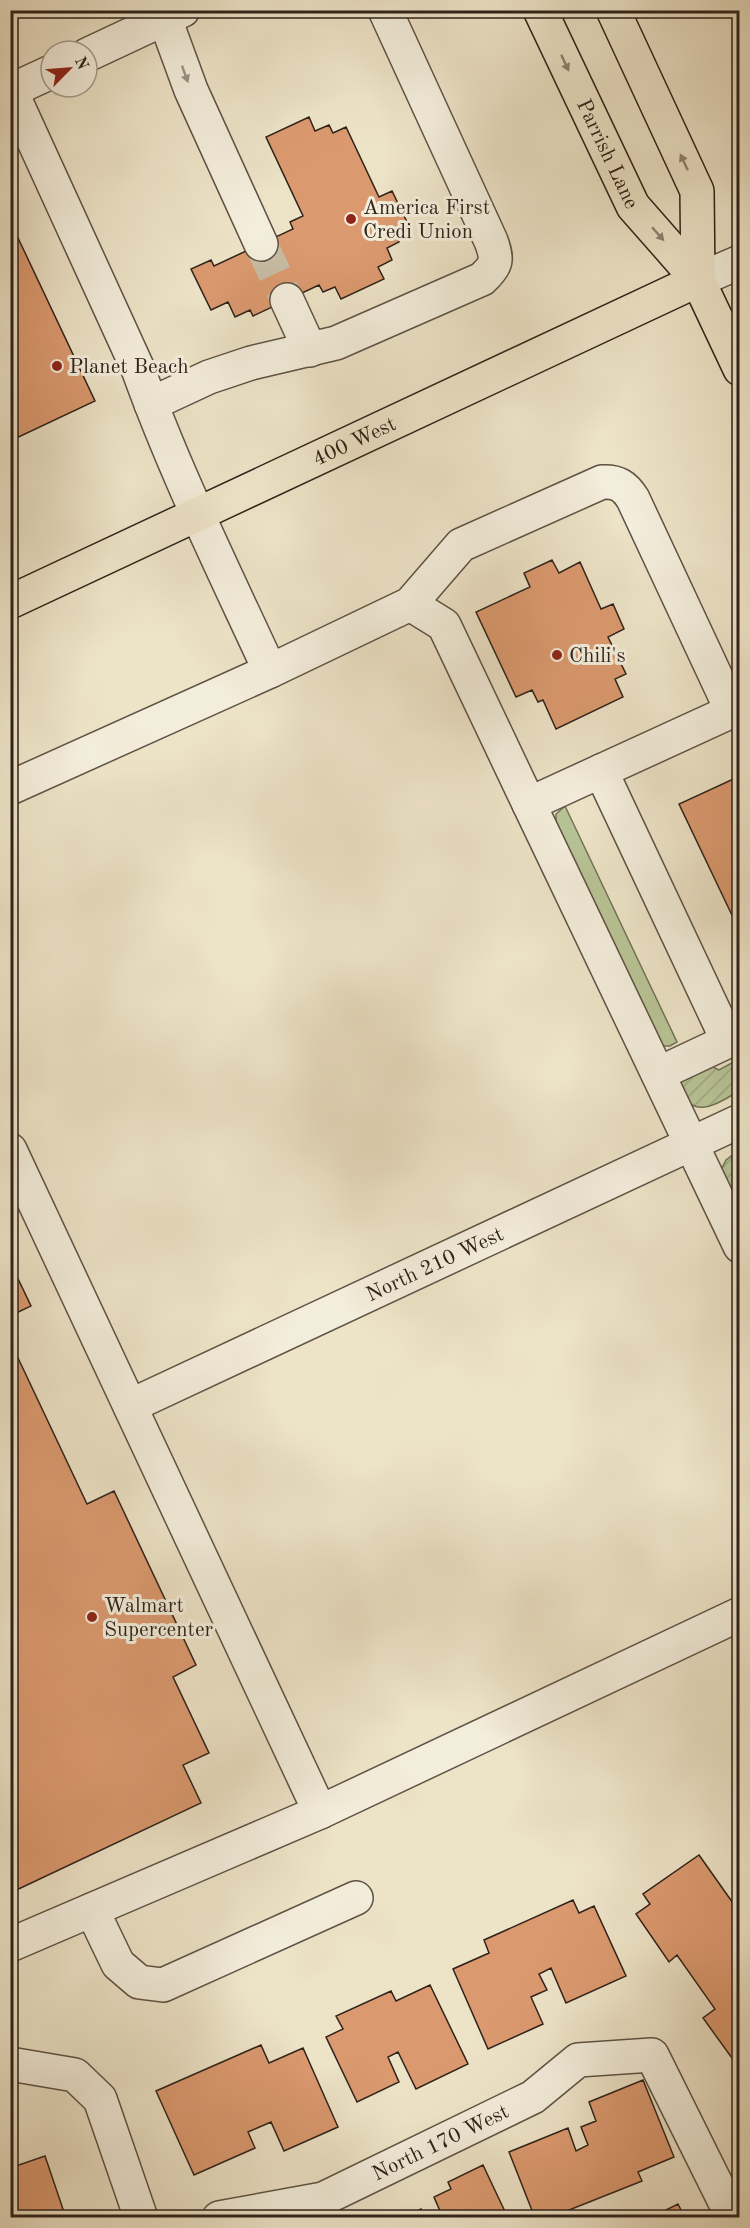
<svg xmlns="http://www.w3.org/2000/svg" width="750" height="2228" font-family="'Old Standard TT',serif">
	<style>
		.grass { fill: #b8c496; stroke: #737358; stroke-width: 1.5 }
		.garden { fill: url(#garden-furrows); stroke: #737358; stroke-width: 1.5 }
		.building { fill: #db996f; stroke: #2e221a; stroke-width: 1.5 }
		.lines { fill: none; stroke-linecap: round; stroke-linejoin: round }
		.minor-tunnel { stroke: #c7bca4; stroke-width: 33; stroke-dasharray: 33 16; stroke-linecap: butt }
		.minor-casing { stroke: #5e5245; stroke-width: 36 }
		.major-casing { stroke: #2e221a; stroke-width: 36 }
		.minor { stroke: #f3eddb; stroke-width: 33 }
		.major { stroke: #ede3c7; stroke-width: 33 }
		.oneway { fill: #8e8270 }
		.oneway2 { fill: #9a9284 }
		.poi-dot { fill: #8f2418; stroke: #f3eddb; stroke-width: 2 }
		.labels { text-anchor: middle; stroke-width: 6; stroke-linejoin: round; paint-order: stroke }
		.street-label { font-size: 21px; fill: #2e221a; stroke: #f3eddb }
		.poi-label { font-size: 21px; fill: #2e221a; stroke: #f3eddb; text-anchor: start }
	</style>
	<defs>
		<pattern id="garden-furrows" width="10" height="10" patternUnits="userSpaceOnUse" patternTransform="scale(1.5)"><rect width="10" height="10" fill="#b8c496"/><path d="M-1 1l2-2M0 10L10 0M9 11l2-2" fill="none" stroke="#9ea881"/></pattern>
	</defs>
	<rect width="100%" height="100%" fill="#ede3c7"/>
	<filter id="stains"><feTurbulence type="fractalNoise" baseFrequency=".00333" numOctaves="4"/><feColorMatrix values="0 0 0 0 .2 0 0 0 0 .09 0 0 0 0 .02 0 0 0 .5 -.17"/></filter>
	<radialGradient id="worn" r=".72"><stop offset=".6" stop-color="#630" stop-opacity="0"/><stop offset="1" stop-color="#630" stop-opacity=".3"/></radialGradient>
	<!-- grass -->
	<path class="grass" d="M 565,806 L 677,1042 L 670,1046 L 662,1046 L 556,822 L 556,814 Z"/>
	<!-- garden -->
	<path class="garden" d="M 739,1059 L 739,1091 C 725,1099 700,1118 685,1099 C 683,1096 682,1089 680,1085 L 683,1079 L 711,1066 L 719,1070 Z
		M 739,1150 L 739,1218 L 721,1170 L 726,1160 Z"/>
	<!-- building -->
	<path class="building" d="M 309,117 L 315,131 L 329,125 L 333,133 L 346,127 L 379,197 L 392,191 L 407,222 L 393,229 L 399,242 L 387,248 L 392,260 L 378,267 L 384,279 L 341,299 L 335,287 L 323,292 L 319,285 L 253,316 L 250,310 L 235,317 L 228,302 L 211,310 L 191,269 L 211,260 L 214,266 L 293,229 L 290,222 L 303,216 L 266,137 Z
		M 10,221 L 95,401 L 10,441 Z
		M 552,560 L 559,573 L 580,562 L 601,609 L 613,604 L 624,629 L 608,637 L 626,674 L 615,679 L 623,697 L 556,729 L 543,700 L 538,702 L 532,690 L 516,697 L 476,612 L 530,587 L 524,573 Z
		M 740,776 L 740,932 L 679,804 Z
		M 10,1262 L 31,1306 L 10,1316 Z
		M 10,1341 L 87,1504 L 114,1491 L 196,1665 L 173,1677 L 209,1753 L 183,1765 L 201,1803 L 10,1893 Z
		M 699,1855 L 740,1913 L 740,2063 L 737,2065 L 703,2018 L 715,2009 L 677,1955 L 669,1962 L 636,1914 L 650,1904 L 643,1894 Z
		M 573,1900 L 579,1913 L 594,1906 L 626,1976 L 566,2003 L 551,1968 L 539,1974 L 547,1990 L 531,1997 L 543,2024 L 488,2049 L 453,1969 L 489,1953 L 484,1940 Z
		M 430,1985 L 468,2064 L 416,2089 L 398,2052 L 388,2057 L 399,2082 L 357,2102 L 326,2037 L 343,2029 L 336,2016 L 391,1991 L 396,2001 Z
		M 261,2045 L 269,2063 L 303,2048 L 338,2127 L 284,2151 L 271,2122 L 248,2132 L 255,2148 L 194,2175 L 156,2091 Z
		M 643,2080 L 674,2157 L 638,2172 L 642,2181 L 549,2218 L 535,2218 L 509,2152 L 568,2128 L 576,2151 L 588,2145 L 581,2127 L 596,2121 L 589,2102 Z
		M 45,2156 L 66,2218 L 10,2218 L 10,2168 Z
		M 483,2165 L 508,2218 L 443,2218 L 434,2197 L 451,2189 L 448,2182 Z
		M 678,2204 L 685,2218 L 650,2218 Z
		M 421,2209 L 425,2218 L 403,2218 Z"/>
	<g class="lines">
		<!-- minor-tunnel -->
		<path class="minor-tunnel" d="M 261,244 L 287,300"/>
		<defs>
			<g id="minor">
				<path d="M 165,19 L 191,90 L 261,244"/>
				<path d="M 87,55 L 183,10"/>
				<path d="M 10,91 L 51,72"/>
				<path d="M 11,91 L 138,369 C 175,472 224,571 270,671 L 410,604 L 461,545 L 602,482 C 617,481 625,486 633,499 L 732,711 L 529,804 L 740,1246"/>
				<path d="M 698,280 L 740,262"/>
				<path d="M 287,300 L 310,350"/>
				<path d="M 151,404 L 209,377 L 251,363 L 336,343 L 482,279 C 497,265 498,260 491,241 L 385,10"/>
				<path d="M 410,604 L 444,625 L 529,804"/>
				<path d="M 601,771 L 728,1041 L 658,1074"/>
				<path d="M 10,788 L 270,671"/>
				<path d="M 10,1150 L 320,1812"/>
				<path id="s1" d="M 130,1406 L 740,1121"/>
				<path d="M 92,1910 L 118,1964 L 139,1982 L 163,1985 L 356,1898"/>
				<path d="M 10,1945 L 320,1812 L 740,1614"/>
				<path d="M 10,2064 L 75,2075 L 100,2099 L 141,2218"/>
				<path id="s2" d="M 219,2218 L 323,2199 L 533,2097 L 578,2060 L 652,2055 L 733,2218"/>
			</g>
			<g id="major">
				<path id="s3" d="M 540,10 L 633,206 L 698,280 L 740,369"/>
				<path d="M 613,10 L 697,191 L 698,280"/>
				<path id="s4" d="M 10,602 L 698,280"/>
			</g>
		</defs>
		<!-- minor casing -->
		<use href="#minor" class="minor-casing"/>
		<!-- major casing -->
		<use href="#major" class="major-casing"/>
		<!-- minor -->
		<use href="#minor" class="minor"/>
		<!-- major -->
		<use href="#major" class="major"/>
	</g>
	<!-- one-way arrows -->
	<defs><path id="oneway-solid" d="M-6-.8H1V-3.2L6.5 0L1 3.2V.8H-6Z" transform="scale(1.5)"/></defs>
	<g class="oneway">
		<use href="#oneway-solid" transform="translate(565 63) rotate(65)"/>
		<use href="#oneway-solid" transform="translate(684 162) rotate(-115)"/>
		<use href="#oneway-solid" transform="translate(658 234) rotate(49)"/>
	</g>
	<use class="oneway2" href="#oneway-solid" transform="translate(185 74) rotate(70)"/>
	<!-- markers -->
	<g class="poi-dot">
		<circle cx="351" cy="219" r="6"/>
		<circle cx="57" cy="366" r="6"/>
		<circle cx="557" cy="655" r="6"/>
		<circle cx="92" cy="1617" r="6"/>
	</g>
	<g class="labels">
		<!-- street labels -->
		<g class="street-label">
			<text dy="7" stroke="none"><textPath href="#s3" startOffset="159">Parrish Lane</textPath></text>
			<text dy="7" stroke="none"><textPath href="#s4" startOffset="380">400 West</textPath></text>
			<text dy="7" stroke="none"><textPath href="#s1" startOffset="336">North 210 West</textPath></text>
			<text dy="7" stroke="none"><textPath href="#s2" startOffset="236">North 170 West</textPath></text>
		</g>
		<!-- poi labels -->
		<g class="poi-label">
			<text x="363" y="214">America First<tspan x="363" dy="24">Credi Union</tspan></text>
			<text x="69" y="373">Planet Beach</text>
			<text x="569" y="662">Chili's</text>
			<text x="104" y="1612">Walmart<tspan x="104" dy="24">Supercenter</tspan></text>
		</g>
	</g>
	<!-- margin -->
	<rect width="750" height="2228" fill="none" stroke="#ede3c7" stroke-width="36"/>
	<rect x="12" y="12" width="726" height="2204" fill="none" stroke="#2e221a" stroke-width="3"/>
	<rect x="18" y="18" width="714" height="2192" fill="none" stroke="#2e221a" stroke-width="1.5"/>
	<!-- north arrow -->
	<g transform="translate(69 69) rotate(65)"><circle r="28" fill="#f3eddb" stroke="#a49c8e" stroke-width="1.5"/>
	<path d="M0-4.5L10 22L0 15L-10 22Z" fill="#8f2418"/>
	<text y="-9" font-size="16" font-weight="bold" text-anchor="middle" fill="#2e221a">N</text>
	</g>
	<rect width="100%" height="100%" filter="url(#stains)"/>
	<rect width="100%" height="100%" fill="url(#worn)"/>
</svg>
